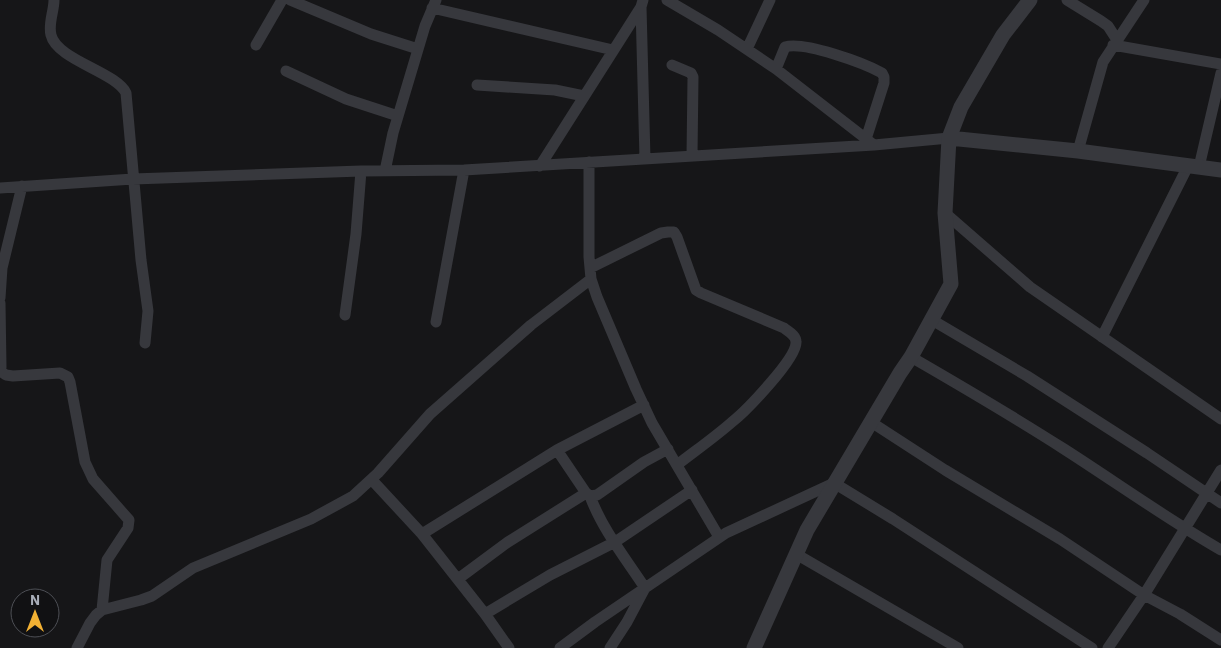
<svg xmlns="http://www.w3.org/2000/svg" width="1221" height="648" font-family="'IBM Plex Sans',sans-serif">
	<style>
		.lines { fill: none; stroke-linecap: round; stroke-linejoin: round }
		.minor { stroke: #37383d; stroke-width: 11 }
		.tertiary { stroke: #37383d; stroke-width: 15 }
	</style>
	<rect width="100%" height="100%" fill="#161618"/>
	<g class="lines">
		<!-- minor -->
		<path class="minor" d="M 54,0 C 54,11 48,24 51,35 C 57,60 116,72 126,93 L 141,260 L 148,311 L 145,343
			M 290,0 L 371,34 L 418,49
			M 667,0 L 718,30 L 776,69 L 874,145
			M 1067,0 L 1101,21 L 1108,26 L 1117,40
			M 641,7 L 645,159
			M 432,8 L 613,50
			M 256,45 L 282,0
			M 1113,45 L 1221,64
			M 747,49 L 770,0
			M 672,65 L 691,73 L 693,77 L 692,156
			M 776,69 L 785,47 C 804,41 864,63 882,73 L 884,77 L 884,83 L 866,139
			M 286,71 L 346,99 L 398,116
			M 477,85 L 555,90 L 584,96
			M 1078,151 L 1103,62 L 1144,0
			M 589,162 L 589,257 L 591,279 L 597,297 L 636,389 L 652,423 L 719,537
			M 540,166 L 641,7 L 643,0
			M 1199,167 L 1221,73
			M 385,171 L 393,133 L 425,26 L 436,0
			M 0,188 L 133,179 L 361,171 L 464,170 L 874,145 L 949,138
			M 945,213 L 1030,287 L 1221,419
			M 590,268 L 661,233 L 668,232 L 674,232 L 677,237 L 696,290 L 701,293 L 784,328 C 789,332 796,335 796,342 C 797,358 746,411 732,422 C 715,437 695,451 677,465
			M 0,298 L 2,268 L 22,186
			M 0,303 L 1,367 L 0,370
			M 345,315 L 356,234 L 361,171
			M 932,320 L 1027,376 L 1147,453 L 1221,503
			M 436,322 L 464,170
			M 1102,337 L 1188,166
			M 911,357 C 963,387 1014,417 1064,449 C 1117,483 1167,519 1221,550
			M 0,371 L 6,375 L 13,376 L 60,373 L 68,377 L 70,382 L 85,462 L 93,479 L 129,520 L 128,528 L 107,560 L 102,610
			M 871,422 L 945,470 L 1060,539 L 1144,595 L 1180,614 L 1221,640
			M 557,450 L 586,493 L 590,496 L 597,495 L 644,462 L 668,449
			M 372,480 L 422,534 L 485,614 L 509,648
			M 590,496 C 602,529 626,559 645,588 L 627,622 L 610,648
			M 422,534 L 557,450 L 644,405
			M 796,554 L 958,648
			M 458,579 L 508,542 L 586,493
			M 485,614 L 550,575 L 615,542 L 692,490
			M 77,648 L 90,623 L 96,615 L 102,610 L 141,600 L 152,596 L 193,568 L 311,519 L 353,496 L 378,473 L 430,414 L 531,325 L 591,279
			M 560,648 L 595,622 L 726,533 L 834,483 L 893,519 L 1092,648
			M 1108,648 L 1144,595 L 1221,470"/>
		<!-- tertiary -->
		<path class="tertiary" d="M 949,138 L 1078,151 L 1221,170
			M 754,648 L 807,530 L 900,373 L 911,357 L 951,284 L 945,213 L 949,138 L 961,107 L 1003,35 L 1030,0"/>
	</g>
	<!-- north arrow -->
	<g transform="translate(35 613)"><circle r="24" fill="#111113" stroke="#4d4f55"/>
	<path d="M0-4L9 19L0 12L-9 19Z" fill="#f2b134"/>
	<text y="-8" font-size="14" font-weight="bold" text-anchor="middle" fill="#a8adb8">N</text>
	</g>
</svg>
